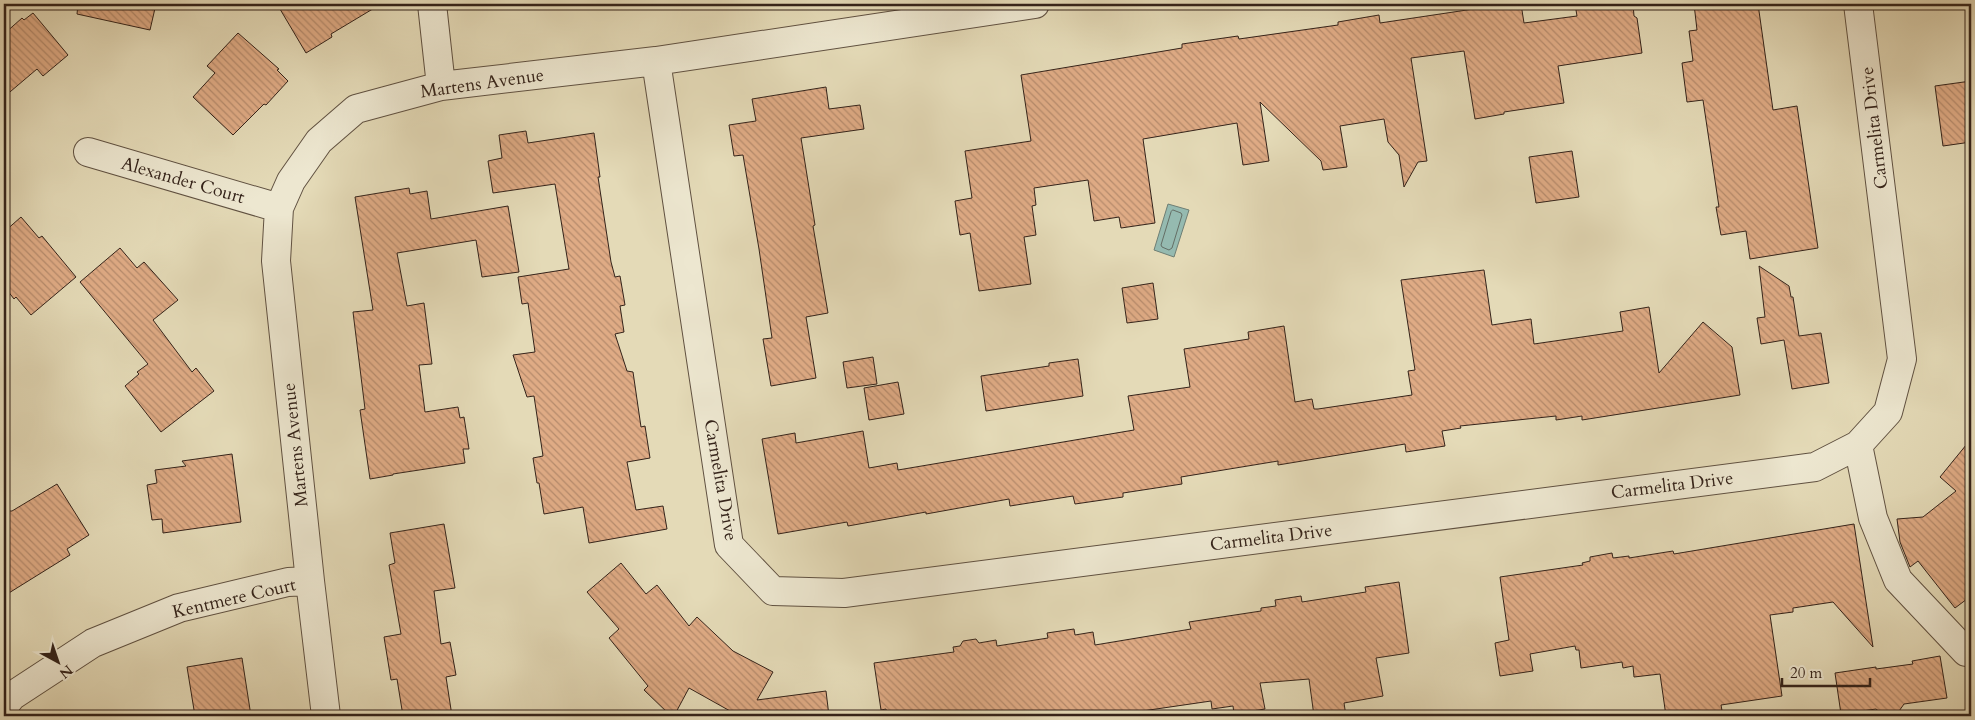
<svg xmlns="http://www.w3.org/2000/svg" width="1975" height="720" font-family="Cardo,serif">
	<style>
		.water { fill: #95bab0; stroke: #6e7e74 }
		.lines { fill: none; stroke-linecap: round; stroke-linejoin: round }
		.shore { stroke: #646e65; stroke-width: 1 }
		.building { fill: url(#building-back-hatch); stroke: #34231a }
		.minor-casing { stroke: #605141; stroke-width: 30 }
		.minor { stroke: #ede7d0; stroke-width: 28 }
		.labels { text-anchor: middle; stroke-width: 4; stroke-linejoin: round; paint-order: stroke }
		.street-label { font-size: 18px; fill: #34231a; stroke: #ede7d0 }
	</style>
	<defs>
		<pattern id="building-back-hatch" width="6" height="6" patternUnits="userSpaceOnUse" patternTransform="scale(1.25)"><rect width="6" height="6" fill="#dfab85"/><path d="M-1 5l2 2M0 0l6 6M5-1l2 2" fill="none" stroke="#b68b6c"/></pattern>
	</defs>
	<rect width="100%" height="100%" fill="#e4dab7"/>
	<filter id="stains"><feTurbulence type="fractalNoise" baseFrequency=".004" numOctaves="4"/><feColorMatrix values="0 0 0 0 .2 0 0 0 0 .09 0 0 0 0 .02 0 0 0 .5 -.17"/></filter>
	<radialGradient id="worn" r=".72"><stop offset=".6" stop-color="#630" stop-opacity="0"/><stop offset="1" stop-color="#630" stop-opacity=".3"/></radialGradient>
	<!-- water -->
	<path class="water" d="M 1168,204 L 1189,210 L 1174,257 L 1154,250 Z"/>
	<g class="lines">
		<!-- shore -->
		<path class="shore" d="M 1173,210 L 1181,213 L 1182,215 L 1172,248 L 1169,250 L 1162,247 L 1161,245 L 1171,212 Z"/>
	</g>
	<!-- building -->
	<path class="building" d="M 78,4 L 156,4 L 150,30 L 77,14 Z
		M 277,4 L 381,4 L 331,34 L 332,37 L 306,53 Z
		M 1507,4 L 1521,4 L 1524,23 L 1577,16 L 1575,4 L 1633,4 L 1634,16 L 1637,18 L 1642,53 L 1558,66 L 1564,103 L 1504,112 L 1504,114 L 1475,119 L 1464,51 L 1411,58 L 1427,161 L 1418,162 L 1404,187 L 1399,155 L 1388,142 L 1384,119 L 1340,126 L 1347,167 L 1323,170 L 1321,161 L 1260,102 L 1269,161 L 1243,165 L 1237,123 L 1143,139 L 1155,223 L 1121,228 L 1119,217 L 1094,221 L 1088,180 L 1034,188 L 1036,205 L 1032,206 L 1036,235 L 1024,237 L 1031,284 L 979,291 L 970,233 L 960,235 L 955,201 L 972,198 L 965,151 L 1031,141 L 1021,75 L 1182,48 L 1182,44 L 1238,36 L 1239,39 L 1338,25 L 1338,22 L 1379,15 L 1380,23 Z
		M 1694,4 L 1758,4 L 1773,110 L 1797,106 L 1818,248 L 1750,259 L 1746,231 L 1721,235 L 1716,207 L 1719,207 L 1703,100 L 1687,102 L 1682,63 L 1693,61 L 1689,31 L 1697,30 Z
		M 33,13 L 68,55 L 43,76 L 37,69 L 4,97 L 4,34 L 22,18 L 24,20 Z
		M 238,33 L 279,69 L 277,70 L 288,81 L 266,105 L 264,104 L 233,135 L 193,97 L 215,73 L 207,66 Z
		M 1971,81 L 1971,142 L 1943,146 L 1935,86 Z
		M 826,87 L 829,109 L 860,105 L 864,129 L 801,138 L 815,225 L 813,226 L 828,313 L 806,317 L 816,378 L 771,386 L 763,339 L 772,338 L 759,249 L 743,155 L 734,156 L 729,125 L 756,121 L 752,99 Z
		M 526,131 L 528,143 L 594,133 L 600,177 L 598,177 L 611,262 L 615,277 L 620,276 L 625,305 L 620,306 L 624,332 L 615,334 L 627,371 L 633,372 L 641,427 L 645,426 L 650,458 L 627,462 L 636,510 L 663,506 L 667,529 L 589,543 L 583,507 L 544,514 L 539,483 L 537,483 L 533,458 L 543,456 L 534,396 L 527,397 L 513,355 L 535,352 L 528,303 L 522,304 L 518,277 L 569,269 L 555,184 L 493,193 L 488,161 L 502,158 L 499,135 Z
		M 1572,151 L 1579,197 L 1536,203 L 1529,157 Z
		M 409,188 L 410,194 L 427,191 L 431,219 L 508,206 L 519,272 L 482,277 L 476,240 L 397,253 L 407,306 L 424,303 L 432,364 L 419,365 L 425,412 L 458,407 L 460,418 L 464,417 L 469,449 L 463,449 L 465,463 L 393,474 L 393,475 L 370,479 L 360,410 L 365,409 L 353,312 L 373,310 L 355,197 Z
		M 21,217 L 39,238 L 42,236 L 76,277 L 31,315 L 16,297 L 14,299 L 4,286 L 4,232 Z
		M 120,248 L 137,268 L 144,262 L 178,300 L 153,320 L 192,372 L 196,368 L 214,391 L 161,432 L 125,386 L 139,374 L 137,372 L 148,364 L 80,282 Z
		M 1759,266 L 1789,286 L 1791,297 L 1793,297 L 1799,336 L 1821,333 L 1829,383 L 1792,389 L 1784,340 L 1761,344 L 1757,318 L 1765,317 Z
		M 1484,270 L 1492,325 L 1531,319 L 1534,344 L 1623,331 L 1620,312 L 1649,307 L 1659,373 L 1703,322 L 1732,347 L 1740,395 L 1582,420 L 1582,416 L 1556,420 L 1556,416 L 1460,426 L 1461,428 L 1442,431 L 1445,446 L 1406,452 L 1405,444 L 1278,465 L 1278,461 L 1181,477 L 1182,484 L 1123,493 L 1123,497 L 1075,504 L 1073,496 L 1010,506 L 1009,499 L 926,514 L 926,512 L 848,526 L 847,522 L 778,534 L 762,439 L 795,433 L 796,443 L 863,431 L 869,468 L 897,463 L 898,470 L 1134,430 L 1128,396 L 1190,387 L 1184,349 L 1249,339 L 1248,332 L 1284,326 L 1295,402 L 1312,399 L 1314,409 L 1318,409 L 1412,395 L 1408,371 L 1415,370 L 1401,280 Z
		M 1153,283 L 1158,319 L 1127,323 L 1122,288 Z
		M 873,357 L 877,384 L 847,388 L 843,362 Z
		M 1078,359 L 1083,396 L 986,411 L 981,376 L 1049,366 L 1049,363 Z
		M 898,382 L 904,414 L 869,420 L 864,388 Z
		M 1971,439 L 1971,596 L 1955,608 L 1918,561 L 1910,567 L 1900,542 L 1897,519 L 1923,517 L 1956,491 L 1940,477 Z
		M 232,454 L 241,522 L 163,533 L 162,519 L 152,520 L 147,485 L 157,483 L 155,470 L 186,466 L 182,461 Z
		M 57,484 L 89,535 L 67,549 L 70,555 L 4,596 L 4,511 L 12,511 Z
		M 444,524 L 455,588 L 434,591 L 441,644 L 450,642 L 456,675 L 446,677 L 452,716 L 403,716 L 397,679 L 391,680 L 384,637 L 401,634 L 389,565 L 395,563 L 390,533 Z
		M 1854,524 L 1873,647 L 1833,602 L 1793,608 L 1793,612 L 1770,615 L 1782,696 L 1721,705 L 1723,716 L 1666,716 L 1660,674 L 1634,677 L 1633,666 L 1623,668 L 1622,662 L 1581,668 L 1579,650 L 1576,650 L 1575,646 L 1530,654 L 1533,671 L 1500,676 L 1495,643 L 1509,640 L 1500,577 L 1583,565 L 1582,563 L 1590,561 L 1590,557 L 1612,553 L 1613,558 L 1629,556 L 1629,558 L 1673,551 L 1674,554 Z
		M 621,563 L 646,594 L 657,585 L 689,626 L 697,617 L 733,651 L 773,672 L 757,700 L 826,691 L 829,716 L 739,716 L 689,688 L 674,716 L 671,716 L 644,690 L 648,686 L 609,638 L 619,629 L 587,592 Z
		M 1399,582 L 1409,653 L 1376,658 L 1383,696 L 1344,703 L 1346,716 L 1314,716 L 1309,679 L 1260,683 L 1265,709 L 1234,714 L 1233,706 L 1212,709 L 1211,701 L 1108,716 L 887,716 L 886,709 L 881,710 L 874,663 L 954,652 L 953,647 L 960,646 L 963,641 L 976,639 L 979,643 L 996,640 L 997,646 L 1048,638 L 1047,633 L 1074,629 L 1075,635 L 1093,632 L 1095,645 L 1191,629 L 1189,622 L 1261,611 L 1261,608 L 1276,606 L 1275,600 L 1301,596 L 1302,602 L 1366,592 L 1365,587 Z
		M 1940,656 L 1947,698 L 1904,704 L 1897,714 L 1885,716 L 1876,709 L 1841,714 L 1835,673 L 1876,667 L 1876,669 L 1913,664 L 1912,661 Z
		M 242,658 L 251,716 L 195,716 L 187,667 Z"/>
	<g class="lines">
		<defs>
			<path id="minor" d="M 432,4 L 441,86
				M 656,61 L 729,545 L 773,591 L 844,593 L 1815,467 L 1858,445 L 1888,412 L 1902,359 L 1858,4
				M 88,152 L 279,208
				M 1858,445 L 1873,518 L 1898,580 L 1966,652
				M 4,706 L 12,696 L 93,643 L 179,608 L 288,582 L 310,581
				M 326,716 L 310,581 L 276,261 L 279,208 L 291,181 L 319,141 L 356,109 L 441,86 L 656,61 L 1035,4"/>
		</defs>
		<!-- minor casing -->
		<use href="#minor" class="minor-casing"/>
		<!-- minor -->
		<use href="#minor" class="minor"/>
	</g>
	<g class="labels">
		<!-- street labels -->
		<g class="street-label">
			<text transform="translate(482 83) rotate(-8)" y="6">Martens Avenue</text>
			<text transform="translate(1874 128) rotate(-97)" y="6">Carmelita Drive</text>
			<text transform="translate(183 180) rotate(16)" y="6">Alexander Court</text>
			<text transform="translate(295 445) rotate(-96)" y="6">Martens Avenue</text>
			<text transform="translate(721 480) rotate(80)" y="6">Carmelita Drive</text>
			<text transform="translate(1672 485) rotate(-7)" y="6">Carmelita Drive</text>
			<text transform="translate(1271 537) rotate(-7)" y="6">Carmelita Drive</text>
			<text transform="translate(234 598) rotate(-13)" y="6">Kentmere Court</text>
		</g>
	</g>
	<!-- margin -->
	<rect width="1975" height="720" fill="none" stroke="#e4dab7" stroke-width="20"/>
	<rect x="5" y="5" width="1965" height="710" fill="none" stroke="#34231a" stroke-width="2.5"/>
	<rect x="10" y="10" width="1955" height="700" fill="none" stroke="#34231a"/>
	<!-- north arrow -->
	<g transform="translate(58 662) rotate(140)" stroke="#ede7d0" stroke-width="4" paint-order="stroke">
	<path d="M0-4L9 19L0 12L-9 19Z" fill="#34231a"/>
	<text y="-8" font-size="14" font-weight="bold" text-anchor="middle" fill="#34231a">N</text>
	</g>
	<!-- scale -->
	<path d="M1782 678v8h88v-8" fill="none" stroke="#34231a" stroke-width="2.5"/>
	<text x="1790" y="678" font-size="15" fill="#34231a" stroke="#ede7d0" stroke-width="4" paint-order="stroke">20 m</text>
	<rect width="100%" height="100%" filter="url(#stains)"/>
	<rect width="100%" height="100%" fill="url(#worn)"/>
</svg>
